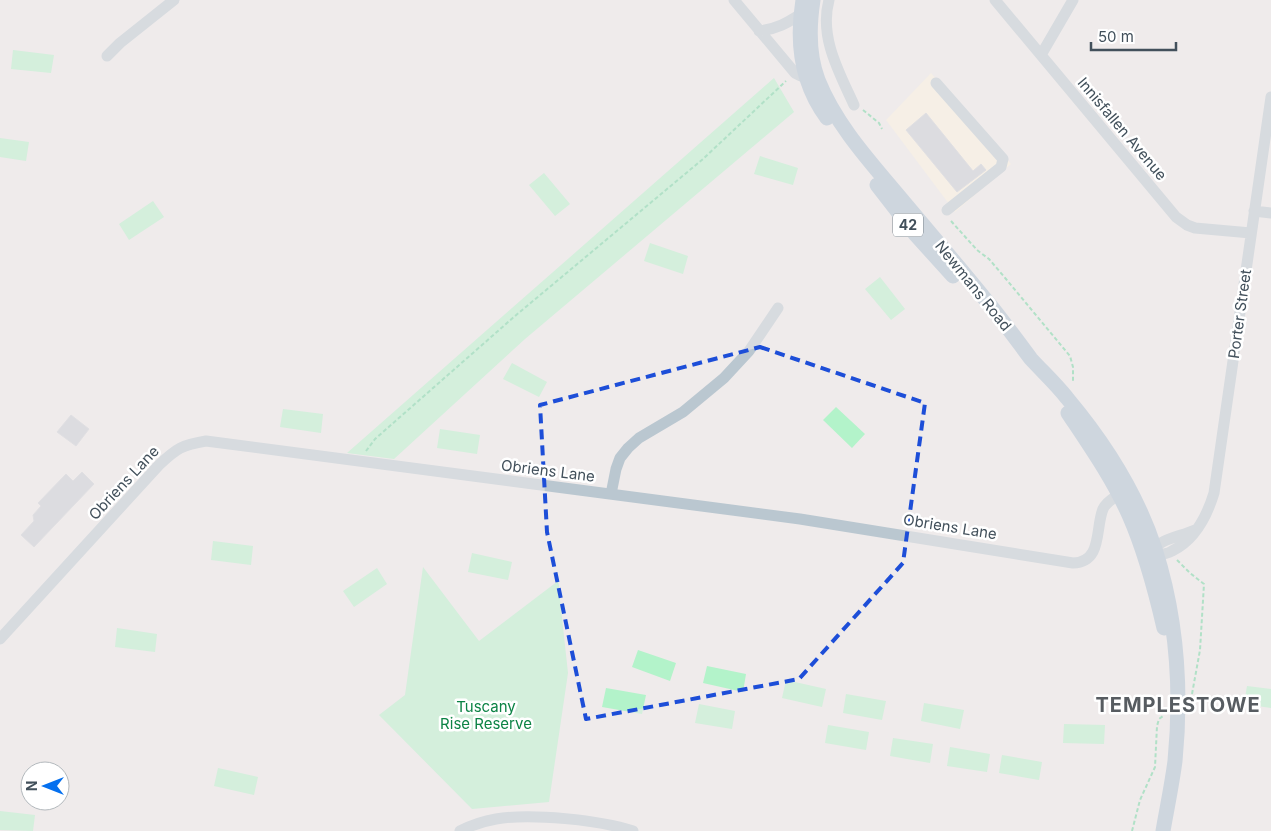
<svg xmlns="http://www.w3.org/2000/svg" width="1271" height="831" font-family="Inter,sans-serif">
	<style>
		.commercial { fill: #fef4e0 }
		.green { fill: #b3f3ca }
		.building { fill: #c6cad2; stroke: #ced1d8 }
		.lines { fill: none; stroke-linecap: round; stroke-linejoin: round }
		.path { stroke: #67d49c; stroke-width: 2; stroke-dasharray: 4 2.5; stroke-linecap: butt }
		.minor { stroke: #bac7d0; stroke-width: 11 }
		.major { stroke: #a7bccf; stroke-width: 15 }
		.marked { fill: none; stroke: #1d4ed8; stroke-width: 4; stroke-dasharray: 10 6; stroke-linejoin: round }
		.labels { text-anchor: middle; stroke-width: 5; stroke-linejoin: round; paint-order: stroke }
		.shield { fill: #fff; stroke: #7b848c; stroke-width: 1 }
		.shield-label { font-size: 14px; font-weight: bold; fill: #42505b }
		.street-label { font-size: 15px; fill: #42505b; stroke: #fff }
		.park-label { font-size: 15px; fill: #0c8345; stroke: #fff }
		.district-label { font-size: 20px; font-weight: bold; letter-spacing: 1px; fill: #575c61; stroke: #fff }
	</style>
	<rect width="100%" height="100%" fill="#efebeb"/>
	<!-- commercial -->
	<path class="commercial" d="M 931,73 L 1011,164 L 955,212 L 886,120 Z"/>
	<!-- green -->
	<path class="green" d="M 13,50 L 54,55 L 51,73 L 11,69 Z
		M 774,78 L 794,112 L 525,339 L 394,459 L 347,453 Z
		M 0,138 L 29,142 L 26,161 L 0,157 Z
		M 760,156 L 798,168 L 793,185 L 754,174 Z
		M 544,173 L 570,204 L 555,216 L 529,185 Z
		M 153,201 L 164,217 L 129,240 L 119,224 Z
		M 650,243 L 688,256 L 683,274 L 644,261 Z
		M 880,277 L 905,309 L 891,320 L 865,289 Z
		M 512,363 L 547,382 L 539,397 L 503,379 Z
		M 836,407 L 865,434 L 852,448 L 823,420 Z
		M 283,409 L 323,414 L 321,433 L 280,427 Z
		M 440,429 L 480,435 L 477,454 L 437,448 Z
		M 213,541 L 253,546 L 251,565 L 211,560 Z
		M 472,553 L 512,562 L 508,580 L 468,572 Z
		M 423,567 L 479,641 L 558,581 L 568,673 L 549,802 L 472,809 L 379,715 L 405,695 Z
		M 377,568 L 387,584 L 354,607 L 343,591 Z
		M 117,628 L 157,634 L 155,652 L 115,647 Z
		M 638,650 L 676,663 L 670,681 L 632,667 Z
		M 707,666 L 746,674 L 743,692 L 703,683 Z
		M 786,680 L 826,689 L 822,707 L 782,698 Z
		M 1247,686 L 1271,689 L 1271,708 L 1244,704 Z
		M 606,688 L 646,695 L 642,714 L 602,707 Z
		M 846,694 L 886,701 L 882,720 L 843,713 Z
		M 924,703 L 964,710 L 960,729 L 921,721 Z
		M 699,704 L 735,711 L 732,729 L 695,723 Z
		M 1064,724 L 1105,725 L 1104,744 L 1063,743 Z
		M 828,725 L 869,732 L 866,750 L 825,743 Z
		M 893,738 L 933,744 L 930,763 L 890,756 Z
		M 950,747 L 990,754 L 987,772 L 947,766 Z
		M 1002,755 L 1042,762 L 1039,780 L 999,773 Z
		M 218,768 L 258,777 L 254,795 L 214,786 Z
		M 0,811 L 35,815 L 33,831 L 0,830 Z"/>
	<!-- building -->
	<path class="building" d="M 926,113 L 973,171 L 981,164 L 986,170 L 957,192 L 906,130 Z
		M 71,415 L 89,429 L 76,446 L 57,432 Z
		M 82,472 L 94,484 L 34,547 L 21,535 L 34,521 L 33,515 L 41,506 L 38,503 L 66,474 L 73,481 Z"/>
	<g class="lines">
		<!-- path -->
		<path class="path" d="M 863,110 L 879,123 L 882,129
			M 951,221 L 977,250 L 989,259 L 1006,279 L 1070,356 L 1073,367 L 1073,383
			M 366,451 L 375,439 L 515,316 L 703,159 L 786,81
			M 1177,560 L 1190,573 L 1204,584 L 1200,650 L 1192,694
			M 1132,831 L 1140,800 L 1155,767 L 1157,726 L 1159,719 L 1163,716"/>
		<!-- minor -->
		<path class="minor" d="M 734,0 L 795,73 L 801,76 L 813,78
			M 829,0 C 819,37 839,72 854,105
			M 995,0 L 1176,217 L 1187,225 L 1195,228 L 1251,233
			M 759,31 C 777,29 787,23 801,14
			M 1041,55 L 1073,0
			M 107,56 L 120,43 L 174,0
			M 936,83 L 1003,159 L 1001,167 L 947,210
			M 1254,211 L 1271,213
			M 611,494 L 616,469 L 620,458 L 628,448 L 639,438 L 683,412 L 724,378 L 749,351 L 778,308
			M 1149,552 C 1162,538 1179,537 1195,530
			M 1149,556 C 1157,555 1166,555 1172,551 C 1195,540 1207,516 1214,493 L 1271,97
			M 0,639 L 159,465 C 177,448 182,445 206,441 L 800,519 L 1073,563 C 1103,562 1095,528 1103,509 C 1107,500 1118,496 1124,491
			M 460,831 C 472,825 484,821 496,819 C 531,813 600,820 633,831"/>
		<!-- major -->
		<path class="major" d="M 803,0 C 796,43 801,83 827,118
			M 813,0 C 809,26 808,54 818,80 C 837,128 876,168 908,207 C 934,238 960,268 985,299 C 1001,318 1016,339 1031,359 C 1043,372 1056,384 1067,398 C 1104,442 1137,494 1155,549 C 1177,618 1182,689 1175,761 C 1172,784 1167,808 1163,831
			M 877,185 L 915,234 L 953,276
			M 1068,413 C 1090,446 1113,479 1129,515 C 1145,551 1155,589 1164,628"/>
	</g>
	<!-- marked area -->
	<path d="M0 0H1271V831H0ZM 760,347 L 925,403 L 903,563 L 799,679 L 586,719 L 547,532 L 540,405 Z" fill="#efebeb" fill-opacity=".55" fill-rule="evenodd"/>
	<path class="marked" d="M 760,347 L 925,403 L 903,563 L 799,679 L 586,719 L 547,532 L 540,405 Z"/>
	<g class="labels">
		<!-- shield labels -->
		<rect class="shield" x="893" y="213.5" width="30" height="23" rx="4"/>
		<g class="shield-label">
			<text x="908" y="230">42</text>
		</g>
		<!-- street labels -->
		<g class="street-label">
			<text transform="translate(1122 129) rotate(50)" y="5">Innisfallen Avenue</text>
			<text transform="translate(973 286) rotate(51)" y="5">Newmans Road</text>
			<text transform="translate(1240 314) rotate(-82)" y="5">Porter Street</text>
			<text transform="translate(548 471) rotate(7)" y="5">Obriens Lane</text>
			<text transform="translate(124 483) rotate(-47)" y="5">Obriens Lane</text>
			<text transform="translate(950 527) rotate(9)" y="5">Obriens Lane</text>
		</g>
		<!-- park labels -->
		<g class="park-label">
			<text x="486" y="712">Tuscany<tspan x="486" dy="17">Rise Reserve</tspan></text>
		</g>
		<!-- district labels -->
		<g class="district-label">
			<text x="1178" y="712">TEMPLESTOWE</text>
		</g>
	</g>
	<!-- north arrow -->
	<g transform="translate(45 786) rotate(270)"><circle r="24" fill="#ffffff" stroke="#b3b9bd"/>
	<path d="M0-4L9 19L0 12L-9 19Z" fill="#0570ef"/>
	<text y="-8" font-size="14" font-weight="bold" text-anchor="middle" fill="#42505b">N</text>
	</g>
	<!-- scale -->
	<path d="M1091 42v8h85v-8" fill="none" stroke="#42505b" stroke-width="2.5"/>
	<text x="1098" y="42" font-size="15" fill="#42505b" stroke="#ffffff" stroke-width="4" paint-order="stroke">50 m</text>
</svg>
